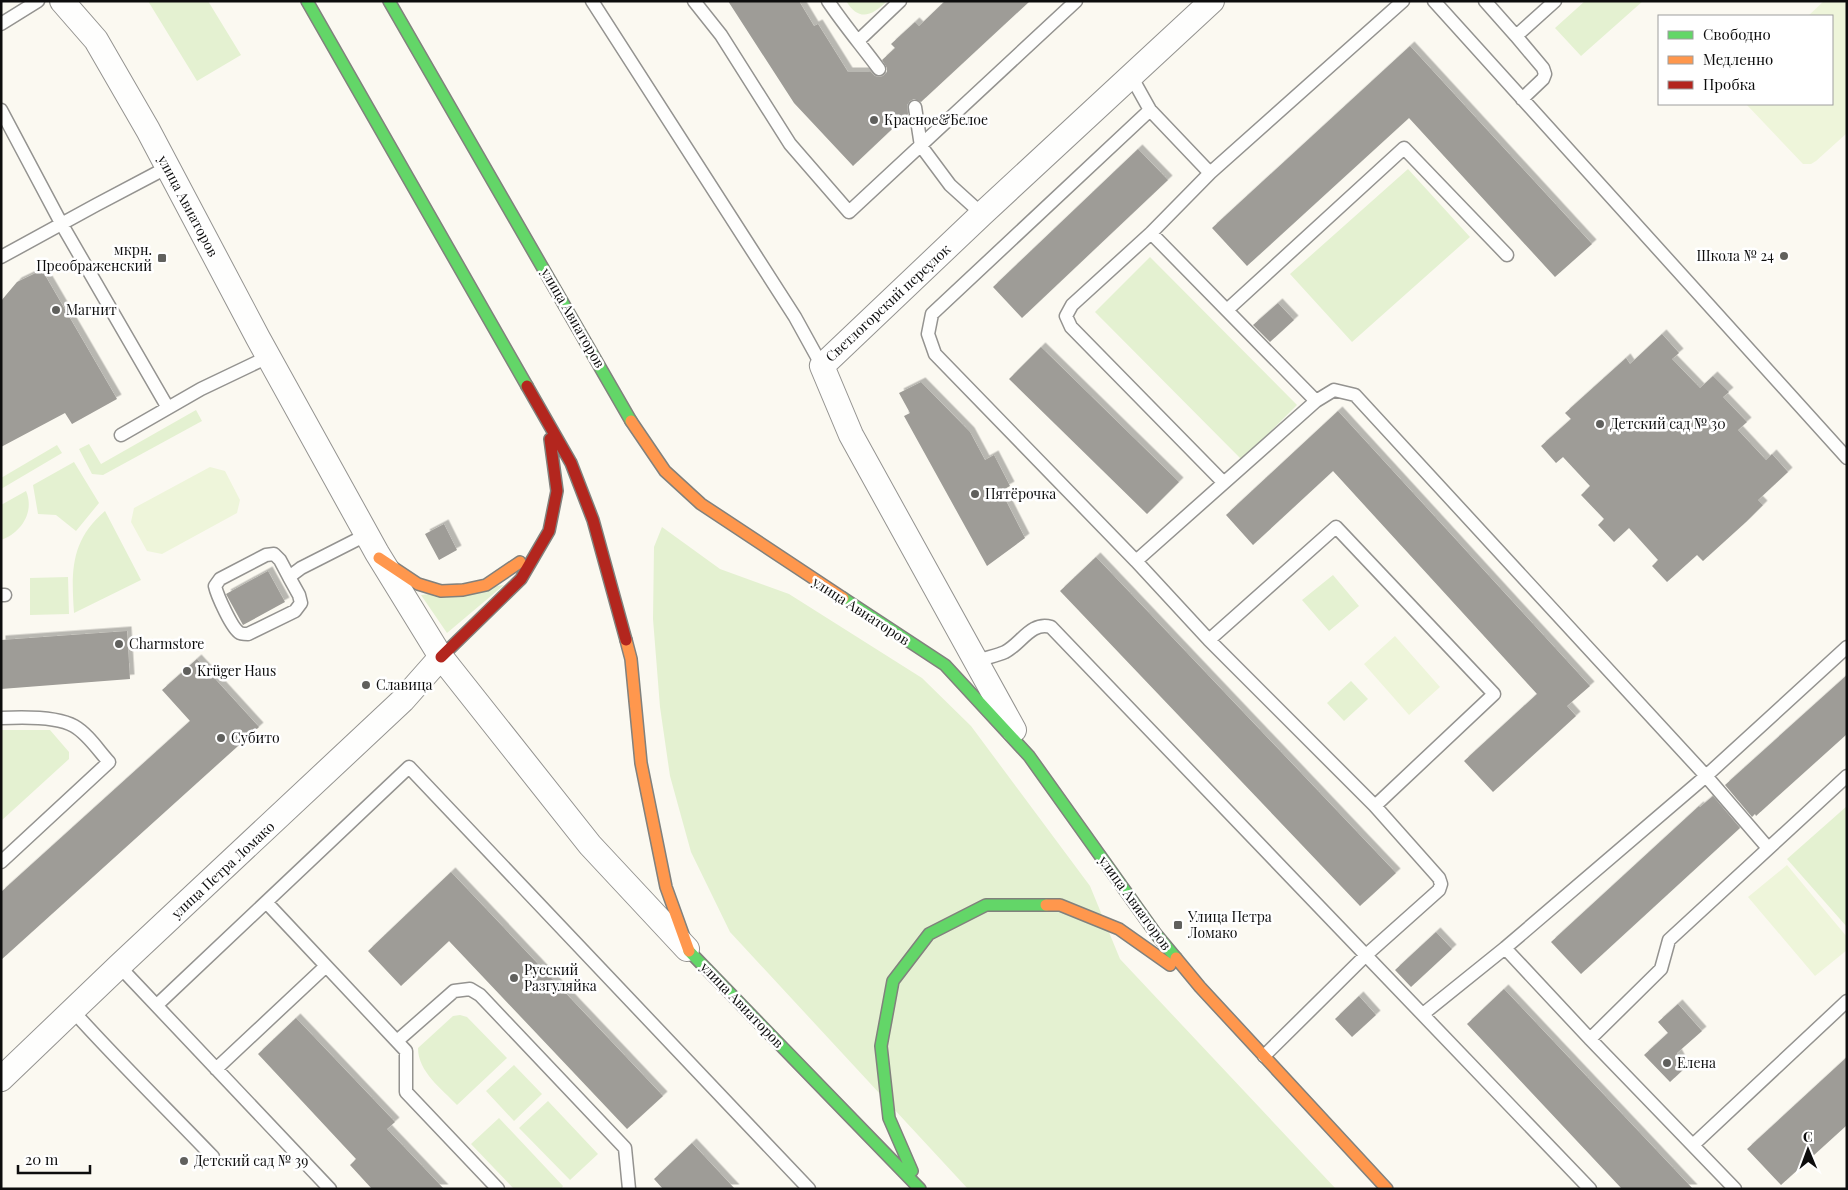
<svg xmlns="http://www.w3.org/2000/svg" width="1848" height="1190" font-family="'Playfair Display',serif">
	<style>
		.green { fill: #e4f1d1 }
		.pitch { fill: #eef5da }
		.building { fill: #9e9c97; filter: url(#shadow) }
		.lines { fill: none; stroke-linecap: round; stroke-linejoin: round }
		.lane-casing { stroke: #949390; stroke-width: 15 }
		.street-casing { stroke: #949390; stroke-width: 26 }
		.fast-casing { stroke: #81817d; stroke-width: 14 }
		.slow-casing { stroke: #81817d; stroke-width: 14 }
		.jam-casing { stroke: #81817d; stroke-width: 14 }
		.lane { stroke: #fefefd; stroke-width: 12 }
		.street { stroke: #fefefd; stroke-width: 24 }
		.fast { stroke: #63d668; stroke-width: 11 }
		.slow { stroke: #ff974d; stroke-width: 11 }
		.jam { stroke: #b3261e; stroke-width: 11 }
		.poi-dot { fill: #60605d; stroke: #fff; stroke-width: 2 }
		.labels { text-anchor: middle; stroke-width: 5; stroke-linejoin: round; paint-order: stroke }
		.poi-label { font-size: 14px; fill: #0d0d0d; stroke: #fff; text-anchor: start }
		.street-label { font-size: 14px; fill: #0d0d0d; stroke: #fff }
	</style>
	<defs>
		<filter id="shadow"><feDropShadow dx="4.5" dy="-4.5" stdDeviation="0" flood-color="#0004"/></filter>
	</defs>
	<rect width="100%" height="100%" fill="#fbf9f1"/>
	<!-- green -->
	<path class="green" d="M 148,1 L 208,1 L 241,55 L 197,81 Z
		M 846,1 L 887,1 C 872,16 859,22 846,1 Z
		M 1585,1 L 1643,1 L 1581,56 L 1555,28 Z
		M 1408,169 L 1470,237 L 1352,342 L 1290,274 Z
		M 1150,257 L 1297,405 L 1242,460 L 1095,312 Z
		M 196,410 L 202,421 L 103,475 L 92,474 L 79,449 L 89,444 L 101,464 Z
		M 57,445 L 62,453 L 1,489 L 1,478 Z
		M 74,462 L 99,503 L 76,531 L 56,515 L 38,514 L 33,485 Z
		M 26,491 C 35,512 21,533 1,540 L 1,505 Z
		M 105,511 L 141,580 L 74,613 C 71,570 71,540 105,511 Z
		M 662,527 L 720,569 L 789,594 L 922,678 L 971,726 L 1090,886 L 1120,959 L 1336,1189 L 968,1189 L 730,932 L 691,852 L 670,776 L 660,707 L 653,619 L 654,547 Z
		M 1333,575 L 1359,606 L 1329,631 L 1302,600 Z
		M 68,577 L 69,614 L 30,615 L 30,578 Z
		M 504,585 L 447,633 L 421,595 Z
		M 1351,681 L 1368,699 L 1344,721 L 1327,703 Z
		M 1,730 L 50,730 L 69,752 L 69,759 L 1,821 Z
		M 1847,806 L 1847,927 L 1787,859 Z
		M 460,1015 L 467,1017 L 507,1058 L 457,1105 C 442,1089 418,1072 418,1048 L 453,1016 Z
		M 514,1065 L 542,1094 L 514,1121 L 486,1091 Z
		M 548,1101 L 598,1154 L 570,1180 L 519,1128 Z
		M 499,1118 L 563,1186 L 561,1189 L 514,1189 L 471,1144 Z"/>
	<!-- pitch -->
	<path class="pitch" d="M 1824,1 L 1847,1 L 1847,133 L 1816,161 L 1811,164 L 1803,164 L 1746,104 L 1832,104 L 1832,16 L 1808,16 Z
		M 210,467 L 225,471 L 240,500 L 237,513 L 162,554 L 147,551 L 131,522 L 134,508 Z
		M 1395,636 L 1440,687 L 1409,715 L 1364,664 Z
		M 1787,865 L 1847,937 L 1847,950 L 1815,976 L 1748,897 Z"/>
	<!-- building -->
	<path class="building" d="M 728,1 L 799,1 L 814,26 L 818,24 L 848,72 L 869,72 L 870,71 L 875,76 L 879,77 L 883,76 L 887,72 L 887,68 L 882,60 L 895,48 L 891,44 L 915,22 L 919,26 L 945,1 L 1030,1 L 921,102 L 914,99 L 910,101 L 907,105 L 908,114 L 853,166 L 794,103 Z
		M 1410,46 L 1592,244 L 1555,277 L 1409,118 L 1247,266 L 1212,228 Z
		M 1138,149 L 1168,180 L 1022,318 L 993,287 Z
		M 42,270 L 117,399 L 72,424 L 65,413 L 1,447 L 1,301 L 17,282 Z
		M 1278,303 L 1294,320 L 1270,342 L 1253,325 Z
		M 1662,334 L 1679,353 L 1672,359 L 1700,388 L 1713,376 L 1729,392 L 1723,397 L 1747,422 L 1738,430 L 1766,460 L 1772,454 L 1788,472 L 1758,500 L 1763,505 L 1746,522 L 1703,561 L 1697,555 L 1667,582 L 1652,566 L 1658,560 L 1629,528 L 1614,542 L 1598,525 L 1604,519 L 1581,495 L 1590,486 L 1563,457 L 1556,463 L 1541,446 L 1571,419 L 1565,413 L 1626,358 L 1630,364 Z
		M 1041,347 L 1179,482 L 1147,514 L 1009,379 Z
		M 921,382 L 970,432 L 985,460 L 994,455 L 1010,486 L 1001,491 L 1025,538 L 987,566 L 904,416 L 910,413 L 899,393 Z
		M 1338,411 L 1590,686 L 1567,706 L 1576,716 L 1493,792 L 1464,761 L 1537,694 L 1333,471 L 1253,545 L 1226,515 Z
		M 444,524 L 457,550 L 439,560 L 425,534 Z
		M 1096,557 L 1396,873 L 1360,906 L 1060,591 Z
		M 268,571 L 285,602 L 243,625 L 226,594 Z
		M 127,631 L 130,679 L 1,689 L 1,640 Z
		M 197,659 L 259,727 L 1,960 L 1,892 L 190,721 L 162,690 Z
		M 1847,675 L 1847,734 L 1756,816 L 1755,814 L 1752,817 L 1725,785 Z
		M 1713,796 L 1740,828 L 1581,974 L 1551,942 L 1699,806 L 1700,807 Z
		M 451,872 L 663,1096 L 627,1129 L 449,941 L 401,986 L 368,951 Z
		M 1436,932 L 1452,949 L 1411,987 L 1395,970 Z
		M 1504,989 L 1693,1189 L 1622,1189 L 1467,1024 Z
		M 1359,996 L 1376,1015 L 1352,1037 L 1335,1019 Z
		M 1678,1004 L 1702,1031 L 1677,1053 L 1685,1068 L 1670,1082 L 1644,1055 L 1668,1033 L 1658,1022 Z
		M 296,1018 L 395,1122 L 387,1129 L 444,1189 L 372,1189 L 350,1165 L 356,1159 L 258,1054 Z
		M 1847,1057 L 1847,1125 L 1781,1185 L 1747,1149 Z
		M 692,1143 L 735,1189 L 663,1189 L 654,1179 Z"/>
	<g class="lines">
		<defs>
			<path id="lane" d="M 592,1 L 795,317 L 822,366
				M 694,1 L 721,35 L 790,144 L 849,212 L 1076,1
				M 828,1 C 844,25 862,46 879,69
				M 1434,1 L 1847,458
				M 1485,1 L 1516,36
				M 1,24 L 38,1
				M 858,41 L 900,1
				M 1131,76 L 1150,110 L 1210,173
				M 1522,99 L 1543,79 L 1545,74 L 1543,68 L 1516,36 L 1555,1
				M 915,107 L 921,146 L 950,185 L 982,214
				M 1,110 L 61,223 L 168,408
				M 1150,110 L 932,314 L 928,334 L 935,354 L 1136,561 L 1209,640 L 1375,806 L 1439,878 L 1441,884 L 1439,890 L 1365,956 L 1264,1056
				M 1151,233 L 1316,401
				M 1,257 L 96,205 L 168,167
				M 1227,310 L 1404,148 L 1507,255
				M 121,435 L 201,389 L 268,357
				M 1223,482 L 1071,327 L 1066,316 L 1072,305 L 1151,233 L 1210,173 L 1403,1
				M 1136,561 L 1316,401 L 1334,390 L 1355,395 L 1706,776 L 1768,848
				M 289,577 L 280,560 L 274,554 L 266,555 L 220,579 L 215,586 C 217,595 232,629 240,633 C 241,634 247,634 248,634 L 295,611 L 301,603 L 299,595 L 289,577 L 301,568 L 366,535
				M 1,595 L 5,595
				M 1209,640 L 1336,527 L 1494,694 L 1375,806
				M 974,662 C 984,658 996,656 1005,652 C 1021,644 1031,621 1051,627 L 1590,1189
				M 1,718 C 21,717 57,716 74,726 C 88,734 98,750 109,762 L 1,862
				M 266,902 L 406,1051 L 406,1092 L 498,1189
				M 1505,948 L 1590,1039 L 1735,1189
				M 119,966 L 330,1189
				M 157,1005 L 409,767 L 809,1189
				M 73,1011 C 118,1061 166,1108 213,1157
				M 1423,1014 L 1505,948 L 1706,776 L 1847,647
				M 1590,1039 L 1661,969 L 1669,940 L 1847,776
				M 397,1041 L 454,991 L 470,989 L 480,995 L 625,1148 L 629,1189
				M 216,1069 L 326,966
				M 1693,1145 L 1847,1001"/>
			<path id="street" d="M 62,1 L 96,40 L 148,130 L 258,338 L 377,553 L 441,657 L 590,845 L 687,949
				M 1014,730 L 851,435 L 822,366 L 982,214 L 1212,1
				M 1,1079 L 119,966 L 403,700 L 441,657"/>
			<path id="fast" d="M 307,1 L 527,386
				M 389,1 L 631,421
				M 843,598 L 945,665 L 1029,756 L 1156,934 L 1176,958
				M 689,951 L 920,1189
				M 912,1171 L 889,1118 L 881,1046 L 893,981 L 929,934 L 986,905 L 1046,905"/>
			<path id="slow" d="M 631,421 L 665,471 L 701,504 L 843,598
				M 379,558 L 418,584 L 441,591 L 463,590 L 486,585 L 520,562
				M 626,640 L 631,659 L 641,763 L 666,887 L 689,951
				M 1046,905 L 1060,905 L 1119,929 L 1170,965
				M 1176,958 L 1200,987 L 1387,1189"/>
			<path id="jam" d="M 527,386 L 571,463 L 593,520 L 626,640
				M 441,657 L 521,579 L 549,531 L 557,491 L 550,439"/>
		</defs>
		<!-- lane casing -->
		<use href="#lane" class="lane-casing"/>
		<!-- street casing -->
		<use href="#street" class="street-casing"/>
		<!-- fast casing -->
		<use href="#fast" class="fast-casing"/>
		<!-- slow casing -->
		<use href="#slow" class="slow-casing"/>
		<!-- jam casing -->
		<use href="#jam" class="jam-casing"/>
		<!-- lane -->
		<use href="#lane" class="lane"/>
		<!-- street -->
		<use href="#street" class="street"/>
		<!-- fast -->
		<use href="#fast" class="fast"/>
		<!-- slow -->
		<use href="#slow" class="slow"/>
		<!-- jam -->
		<use href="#jam" class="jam"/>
	</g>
	<!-- markers -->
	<g class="poi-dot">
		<circle cx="874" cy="120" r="5"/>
		<circle cx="1784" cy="256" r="5"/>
		<rect x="157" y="253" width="10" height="10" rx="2.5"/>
		<circle cx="56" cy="310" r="5"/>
		<circle cx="1600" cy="424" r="5"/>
		<circle cx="975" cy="494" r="5"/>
		<circle cx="119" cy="644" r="5"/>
		<circle cx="187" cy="671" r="5"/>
		<circle cx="366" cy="685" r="5"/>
		<circle cx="221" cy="738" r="5"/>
		<rect x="1173" y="920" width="10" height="10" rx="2.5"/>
		<circle cx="514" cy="978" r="5"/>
		<circle cx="1667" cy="1063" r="5"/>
		<circle cx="184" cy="1161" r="5"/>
	</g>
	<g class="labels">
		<!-- poi labels -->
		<g class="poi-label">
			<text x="884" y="125">Красное&amp;Белое</text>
			<text x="152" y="255" text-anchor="end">мкрн.<tspan x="152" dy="16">Преображенский</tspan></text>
			<text x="1774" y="261" text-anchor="end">Школа № 24</text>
			<text x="66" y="315">Магнит</text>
			<text x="1610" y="429">Детский сад № 30</text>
			<text x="985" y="499">Пятёрочка</text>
			<text x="129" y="649">Charmstore</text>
			<text x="197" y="676">Krüger Haus</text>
			<text x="376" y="690">Славица</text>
			<text x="231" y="743">Субито</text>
			<text x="1188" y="922">Улица Петра<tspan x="1188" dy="16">Ломако</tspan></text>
			<text x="524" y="975">Русский<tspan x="524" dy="16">Разгуляйка</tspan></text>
			<text x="1677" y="1068">Елена</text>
			<text x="194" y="1166">Детский сад № 39</text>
		</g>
		<!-- street labels -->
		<g class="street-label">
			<text transform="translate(188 206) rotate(62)" y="5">улица Авиаторов</text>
			<text transform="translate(888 303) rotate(-43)" y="5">Светлогорский переулок</text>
			<text transform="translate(573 318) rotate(60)" y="5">улица Авиаторов</text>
			<text transform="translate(861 611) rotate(33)" y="5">улица Авиаторов</text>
			<text transform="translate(223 870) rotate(-43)" y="5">улица Петра Ломако</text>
			<text transform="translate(1135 903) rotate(54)" y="5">улица Авиаторов</text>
			<text transform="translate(742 1005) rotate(46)" y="5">улица Авиаторов</text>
		</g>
	</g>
	<!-- border -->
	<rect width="1848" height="1190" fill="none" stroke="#0d0d0d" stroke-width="5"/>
	<!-- legend -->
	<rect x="1658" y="15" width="175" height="90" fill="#ffffff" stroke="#9e9e9e"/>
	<rect x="1668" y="31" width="25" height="8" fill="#63d668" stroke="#9e9e9e"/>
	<text x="1703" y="40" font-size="15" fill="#0d0d0d">Свободно</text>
	<rect x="1668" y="56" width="25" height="8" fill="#ff974d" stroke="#9e9e9e"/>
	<text x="1703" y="65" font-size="15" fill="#0d0d0d">Медленно</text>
	<rect x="1668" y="81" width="25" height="8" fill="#b3261e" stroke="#9e9e9e"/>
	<text x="1703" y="90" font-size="15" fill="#0d0d0d">Пробка</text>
	<!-- north arrow -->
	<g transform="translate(1808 1150) rotate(359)" stroke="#ffffff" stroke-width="4" paint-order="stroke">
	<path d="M0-4L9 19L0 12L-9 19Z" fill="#0d0d0d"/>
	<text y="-8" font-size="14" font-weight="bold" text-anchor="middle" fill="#0d0d0d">С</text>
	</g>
	<!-- scale -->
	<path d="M18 1165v8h72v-8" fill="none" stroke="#0d0d0d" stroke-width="2.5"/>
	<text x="25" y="1165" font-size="15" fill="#0d0d0d" stroke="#ffffff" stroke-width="4" paint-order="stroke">20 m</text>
</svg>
